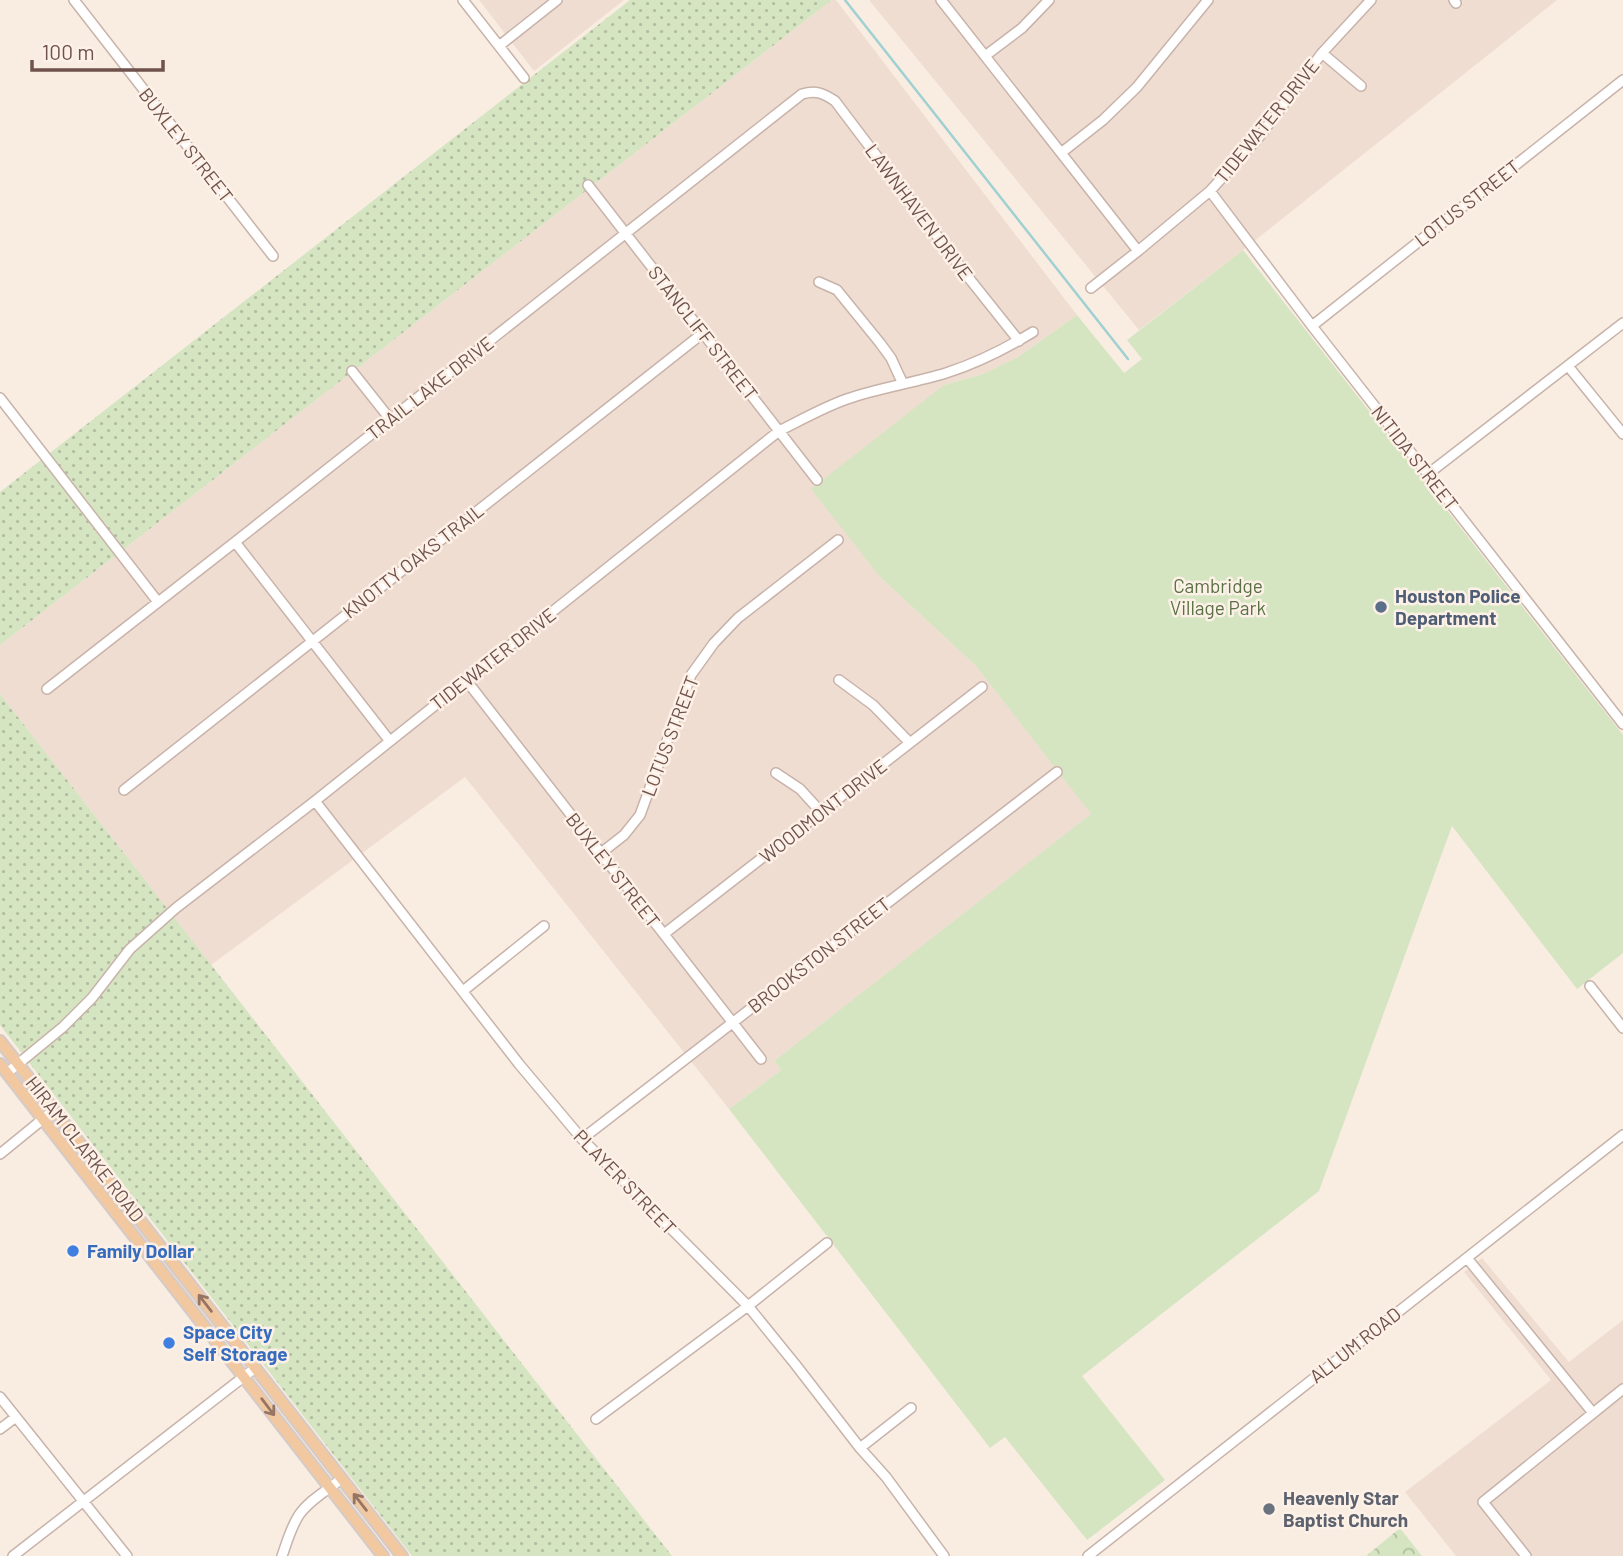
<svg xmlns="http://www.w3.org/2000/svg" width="1623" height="1556" font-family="Barlow,sans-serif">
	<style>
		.residential { fill: #f0ddd1 }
		.grass { fill: url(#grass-dots) }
		.forest { fill: url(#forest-crowns) }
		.park { fill: #d5e5c2 }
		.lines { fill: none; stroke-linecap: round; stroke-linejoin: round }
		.stream { stroke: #a0d0d1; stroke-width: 2.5 }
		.minor-casing { stroke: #c8b3aa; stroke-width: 12 }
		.major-casing { stroke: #d4cbc9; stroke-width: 14 }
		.minor { stroke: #fff; stroke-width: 9 }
		.major { stroke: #f2c8a0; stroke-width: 10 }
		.oneway { stroke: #967564 }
		.service-dot { fill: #5c6f8a; stroke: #fdf1e7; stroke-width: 2.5 }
		.shop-dot { fill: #3f7fe0; stroke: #fdf1e7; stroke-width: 2.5 }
		.worship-dot { fill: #6b7280; stroke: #fdf1e7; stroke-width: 2.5 }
		.labels { text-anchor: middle; stroke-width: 5; stroke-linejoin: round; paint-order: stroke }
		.street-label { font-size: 19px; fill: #6e524b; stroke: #fdf1e7 }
		.park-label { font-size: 19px; fill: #597245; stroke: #fdf1e7 }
		.service-label { font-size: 19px; font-weight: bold; fill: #4e5e75; stroke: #fdf1e7; text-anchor: start }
		.shop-label { font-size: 19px; font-weight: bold; fill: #366cbe; stroke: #fdf1e7; text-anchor: start }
		.worship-label { font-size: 19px; font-weight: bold; fill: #5b616d; stroke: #fdf1e7; text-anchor: start }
	</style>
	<defs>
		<pattern id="grass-dots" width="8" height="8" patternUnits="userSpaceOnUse" patternTransform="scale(1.75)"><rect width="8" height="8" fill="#d5e5c2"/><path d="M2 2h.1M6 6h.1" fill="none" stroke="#b1bca0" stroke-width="1.8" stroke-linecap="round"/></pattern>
		<pattern id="forest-crowns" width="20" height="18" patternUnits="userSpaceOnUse" patternTransform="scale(1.75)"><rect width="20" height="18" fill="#d5e5c2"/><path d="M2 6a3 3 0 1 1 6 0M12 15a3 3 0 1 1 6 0" fill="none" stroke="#b1bca0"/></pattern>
	</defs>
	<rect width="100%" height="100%" fill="#f9ede2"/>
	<!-- residential -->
	<path class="residential" d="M 479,0 L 624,0 L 534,71 Z
		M 832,0 L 836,0 L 1077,315 L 1018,357 L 983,374 L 944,385 L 880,577 L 976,666 L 1092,814 L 774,1061 L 781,1070 L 729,1109 L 465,777 L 211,965 L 0,694 L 0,645 Z
		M 869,0 L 1557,0 L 1243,250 L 1139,330 Z
		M 1482,1258 L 1569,1362 L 1623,1320 L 1623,1556 L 1456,1556 L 1405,1492 L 1551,1380 L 1464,1272 Z"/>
	<!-- grass -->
	<path class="grass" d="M 630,0 L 832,0 L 0,645 L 0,492 Z
		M 0,694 L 672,1556 L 412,1556 L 0,1025 Z"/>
	<!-- forest -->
	<path class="forest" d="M 1400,1528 L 1422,1556 L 1366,1556 Z"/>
	<!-- park -->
	<path class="park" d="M 1243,250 L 1623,735 L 1623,953 L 1577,989 L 1452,826 L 1319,1191 L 1082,1376 L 1165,1480 L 1087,1540 L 1005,1437 L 990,1448 L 729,1109 L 781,1070 L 774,1061 L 1091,814 L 976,666 L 880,577 L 811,489 L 944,385 L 983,374 L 1018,357 L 1077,315 L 1124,373 L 1142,359 L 1127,340 Z"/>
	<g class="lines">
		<!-- stream -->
		<path class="stream" d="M 845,0 L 1128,359"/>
		<defs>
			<path id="minor" d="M 74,0 L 273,256
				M 463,0 L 524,78
				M 941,0 L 1138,251
				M 1454,0 L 1456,3
				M 499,46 L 557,0
				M 1322,53 L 1361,86
				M 985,56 L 1022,28 L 1049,0
				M 1061,153 L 1103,120 L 1137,87 L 1208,0
				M 588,185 L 817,480
				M 1210,191 L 1312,326 L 1623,724
				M 819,282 L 837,290 L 880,343 L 891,358 L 903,384
				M 1091,288 L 1138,251 L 1210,191 L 1259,137 L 1322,53 L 1371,0
				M 1312,326 L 1623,80
				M 1568,366 L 1623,434
				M 352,371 L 390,419
				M 0,398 L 158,602
				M 1428,474 L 1623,323
				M 235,542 L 389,740
				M 466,680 L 761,1059
				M 839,680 L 873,705 L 910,743
				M 47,689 L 235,542 L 802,94 C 816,90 823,93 835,101 L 972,282 L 1019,341
				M 776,773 L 800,789 L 821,812
				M 124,790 L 703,333
				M 315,801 L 519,1064 L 582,1139 L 748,1306 L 795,1364 L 860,1448 L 886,1477 L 944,1556
				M 601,853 L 624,835 L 640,815 L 691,675 L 714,643 L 738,618 L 838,540
				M 664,934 L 982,687
				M 1590,986 L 1623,1028
				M 463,991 L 544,926
				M 7,1073 L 63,1027 L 92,998 L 130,949 L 176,908 L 315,801 L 779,431 C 801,420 824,407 847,399 C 879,388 913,383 946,373 C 977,363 1005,349 1033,332
				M 582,1139 L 1057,772
				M 0,1154 L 54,1110
				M 1467,1258 L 1593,1413
				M 0,1397 L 127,1556
				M 596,1419 L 748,1306 L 827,1243
				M 0,1429 L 16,1417
				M 860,1448 L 911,1408
				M 13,1556 L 255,1368
				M 282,1556 C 287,1542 291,1527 299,1515 C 309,1500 328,1490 341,1479
				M 1088,1556 L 1623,1135
				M 1526,1556 L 1483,1502 L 1623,1389"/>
			<path id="major" d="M 0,1041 L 402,1556
				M 0,1064 L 383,1556"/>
		</defs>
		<!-- minor casing -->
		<use href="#minor" class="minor-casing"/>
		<!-- major casing -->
		<use href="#major" class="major-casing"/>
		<!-- minor -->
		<use href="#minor" class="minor"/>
		<!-- major -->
		<use href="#major" class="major"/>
	</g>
	<!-- one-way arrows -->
	<defs><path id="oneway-shaft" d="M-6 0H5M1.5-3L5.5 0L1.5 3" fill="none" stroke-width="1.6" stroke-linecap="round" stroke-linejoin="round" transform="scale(1.75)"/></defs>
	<g class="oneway">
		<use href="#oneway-shaft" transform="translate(205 1303) rotate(-128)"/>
		<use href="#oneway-shaft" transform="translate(268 1407) rotate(53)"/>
		<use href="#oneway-shaft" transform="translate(360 1502) rotate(-128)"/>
	</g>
	<!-- markers -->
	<circle class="service-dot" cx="1381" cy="607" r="7"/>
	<g class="shop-dot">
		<circle cx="73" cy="1251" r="7"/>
		<circle cx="169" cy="1343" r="7"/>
	</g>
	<circle class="worship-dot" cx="1269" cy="1509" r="7"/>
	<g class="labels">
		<!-- street labels -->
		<g class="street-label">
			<text transform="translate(1267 121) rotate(-51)" y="7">TIDEWATER DRIVE</text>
			<text transform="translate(186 145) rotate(52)" y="7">BUXLEY STREET</text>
			<text transform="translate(1467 203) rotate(-38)" y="7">LOTUS STREET</text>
			<text transform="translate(919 212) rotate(53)" y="7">LAWNHAVEN DRIVE</text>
			<text transform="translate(703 333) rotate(52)" y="7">STANCLIFF STREET</text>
			<text transform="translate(430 388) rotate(-38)" y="7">TRAIL LAKE DRIVE</text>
			<text transform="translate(1415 458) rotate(52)" y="7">NITIDA STREET</text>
			<text transform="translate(413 561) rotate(-38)" y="7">KNOTTY OAKS TRAIL</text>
			<text transform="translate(493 659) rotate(-38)" y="7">TIDEWATER DRIVE</text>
			<text transform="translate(670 736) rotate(-69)" y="7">LOTUS STREET</text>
			<text transform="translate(823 811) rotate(-38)" y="7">WOODMONT DRIVE</text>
			<text transform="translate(613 870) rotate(52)" y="7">BUXLEY STREET</text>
			<text transform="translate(819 955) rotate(-38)" y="7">BROOKSTON STREET</text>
			<text transform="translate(85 1149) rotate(52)" y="7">HIRAM CLARKE ROAD</text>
			<text transform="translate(625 1182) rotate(46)" y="7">PLAYER STREET</text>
			<text transform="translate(1355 1345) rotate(-38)" y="7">ALLUM ROAD</text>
		</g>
		<!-- park labels -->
		<g class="park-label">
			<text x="1218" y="593">Cambridge<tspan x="1218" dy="22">Village Park</tspan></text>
		</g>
		<!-- service labels -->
		<g class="service-label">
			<text x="1395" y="603">Houston Police<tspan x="1395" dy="22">Department</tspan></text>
		</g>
		<!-- shop labels -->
		<g class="shop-label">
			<text x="87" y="1258">Family Dollar</text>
			<text x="183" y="1339">Space City<tspan x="183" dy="22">Self Storage</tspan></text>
		</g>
		<!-- worship labels -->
		<g class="worship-label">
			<text x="1283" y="1505">Heavenly Star<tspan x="1283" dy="22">Baptist Church</tspan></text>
		</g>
	</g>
	<!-- scale -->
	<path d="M32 60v10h131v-10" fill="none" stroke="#6e524b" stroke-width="3.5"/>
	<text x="42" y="60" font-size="21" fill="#6e524b" stroke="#fdf1e7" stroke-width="5" paint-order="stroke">100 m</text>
</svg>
